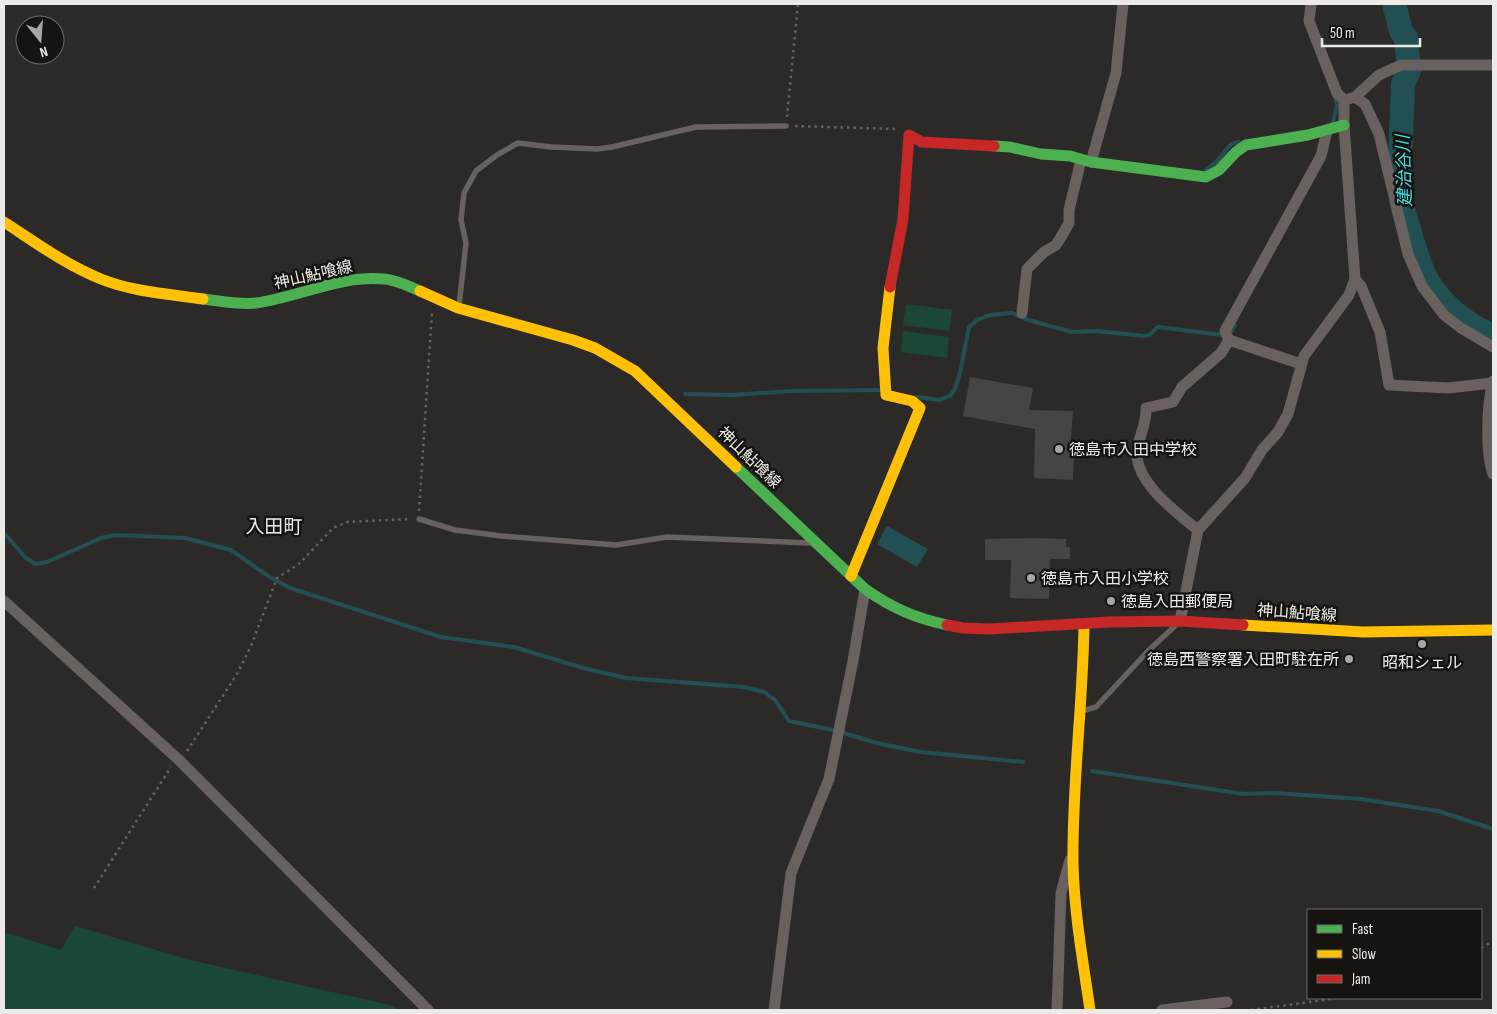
<svg xmlns="http://www.w3.org/2000/svg" width="1497" height="1014" font-family="'Sofia Sans Condensed','Noto Sans JP',sans-serif">
	<style>
		.green { fill: #1b4835 }
		.water { fill: #225052 }
		.lines { fill: none; stroke-linecap: round; stroke-linejoin: round }
		.stream { stroke: #225052; stroke-width: 4 }
		.river { stroke: #225052; stroke-width: 24 }
		.building { fill: #474444 }
		.path { stroke: #68625f; stroke-width: 2.5; stroke-dasharray: 2.5 4; stroke-linecap: butt }
		.lane { stroke: #69615d; stroke-width: 5.5 }
		.street { stroke: #69615d; stroke-width: 11 }
		.fast { stroke: #4caf50; stroke-width: 11 }
		.slow { stroke: #ffc107; stroke-width: 11 }
		.jam { stroke: #c62828; stroke-width: 11 }
		.poi-dot { fill: #a9a7a4; stroke: #151411; stroke-width: 2 }
		.labels { text-anchor: middle; stroke-width: 5; stroke-linejoin: round; paint-order: stroke }
		.street-label { font-size: 16px; fill: #eceae7; stroke: #151411 }
		.poi-label { font-size: 16px; fill: #eceae7; stroke: #151411; text-anchor: start }
		.water-label { font-size: 18px; font-style: italic; fill: #48d9de; stroke: #151411 }
		.quarter-label { font-size: 19px; fill: #eceae7; stroke: #151411 }
	</style>
	<rect width="100%" height="100%" fill="#2c2a28"/>
	<!-- green -->
	<path class="green" d="M 906,304 L 952,310 L 949,331 L 903,325 Z
		M 903,331 L 949,337 L 947,358 L 901,352 Z
		M 75,926 L 190,960 L 390,1005 L 400,1010 L 4,1010 L 4,932 L 61,950 Z"/>
	<!-- water -->
	<path class="water" d="M 887,526 L 928,549 L 917,567 L 877,544 Z"/>
	<g class="lines">
		<!-- stream -->
		<path class="stream" d="M 1332,126 L 1337,106 L 1335,96
			M 1206,170 L 1217,161 L 1231,144 L 1239,142
			M 685,394 L 732,395 L 791,391 L 883,390
			M 917,397 L 939,400 L 950,396 L 955,389 L 960,373 L 969,327 L 977,320 L 990,315 L 1012,313 L 1025,319 L 1072,332 L 1097,331 L 1144,336 L 1149,335 L 1158,327 L 1222,335 L 1231,332 L 1235,325
			M 4,533 L 26,558 L 36,564 L 47,562 L 101,538 L 116,535 L 185,538 L 231,550 L 268,576 L 290,588 L 441,637 L 514,647 L 583,668 L 626,678 L 744,687 L 764,692 L 775,700 L 789,721 L 833,730 L 881,744 L 921,752 L 1023,762
			M 1092,771 L 1244,794 L 1275,793 L 1361,799 L 1438,811 L 1493,829"/>
		<!-- river -->
		<path class="river" d="M 1394,4 L 1401,31 L 1406,38 L 1409,71 L 1403,84 C 1402,123 1398,165 1402,203 C 1403,213 1408,223 1410,233 C 1415,249 1419,265 1427,280 C 1441,305 1467,325 1493,336"/>
	</g>
	<!-- building -->
	<path class="building" d="M 970,377 L 1033,388 L 1029,410 L 1073,411 L 1070,451 L 1074,451 L 1073,480 L 1034,478 L 1035,429 L 963,416 Z
		M 1035,538 L 1066,539 L 1066,547 L 1070,547 L 1070,559 L 1050,559 L 1049,599 L 1010,598 L 1011,560 L 985,560 L 985,539 Z"/>
	<g class="lines">
		<!-- path -->
		<path class="path" d="M 787,117 L 798,4
			M 795,126 L 897,129
			M 419,511 L 432,312
			M 187,751 L 237,674 L 251,646 L 277,578 L 299,564 L 333,528 L 347,522 L 410,519
			M 94,888 L 171,767
			M 1481,948 L 1493,941
			M 1251,1010 L 1338,998"/>
		<!-- lane -->
		<path class="lane" d="M 459,306 L 466,243 L 461,220 L 464,193 L 476,171 L 497,155 L 518,143 L 551,147 L 597,149 L 612,147 L 696,127 L 786,126
			M 419,519 L 455,530 L 501,536 L 616,545 L 667,537 L 809,543
			M 1082,711 L 1096,707 L 1149,650 L 1175,626"/>
		<!-- street -->
		<path class="street" d="M 1355,97 L 1365,104 L 1379,134 L 1408,254 L 1422,286 L 1444,315 L 1461,328 L 1493,347
			M 1348,99 L 1355,97 L 1379,75 L 1401,65 L 1493,65
			M 1091,162 L 1116,73 L 1123,4
			M 1355,279 L 1361,286 L 1380,332 L 1389,385 L 1448,388 L 1492,383
			M 1022,313 L 1027,269 L 1044,252 L 1056,245 L 1064,232 L 1069,223 L 1069,210 L 1081,160
			M 1301,364 L 1229,340 L 1225,331 L 1321,156 L 1327,131
			M 1493,381 C 1487,404 1485,452 1493,474
			M 1198,530 C 1177,513 1136,483 1137,453 C 1138,437 1147,424 1146,408 L 1173,402 L 1182,387 L 1221,353 L 1229,340
			M 4,601 L 179,760 L 428,1010
			M 1180,621 L 1198,530 L 1245,478 L 1262,450 L 1278,432 L 1288,414 L 1304,356 L 1349,295 L 1355,279 L 1344,125 L 1344,100 L 1337,93 L 1309,21 L 1311,4
			M 774,1010 L 791,873 L 829,779 L 853,661 L 865,589
			M 1057,1010 L 1061,893 L 1070,860
			M 1162,1010 L 1227,1002"/>
		<!-- fast -->
		<path class="fast" d="M 994,146 L 1010,147 L 1041,154 L 1070,156 L 1091,162 L 1206,177 L 1219,170 L 1236,152 L 1246,145 L 1308,135 L 1344,125
			M 203,299 C 221,301 239,305 256,303 C 299,297 340,275 384,279 C 396,280 409,286 420,291
			M 736,467 L 865,589 C 892,608 915,618 947,625"/>
		<!-- slow -->
		<path class="slow" d="M 4,222 C 35,242 66,265 101,279 C 133,292 169,294 203,299
			M 420,291 L 458,308 L 573,340 L 595,348 L 635,371 L 736,467
			M 851,576 L 920,408 L 912,401 L 886,395 L 883,348 L 890,287
			M 1084,624 C 1083,704 1072,783 1073,863 C 1074,912 1083,961 1090,1010
			M 1243,625 L 1363,632 L 1493,630"/>
		<!-- jam -->
		<path class="jam" d="M 890,287 L 903,219 L 909,135 L 922,142 L 994,146
			M 947,625 L 963,628 L 989,629 L 1109,622 L 1180,621 L 1243,625"/>
	</g>
	<!-- markers -->
	<g class="poi-dot">
		<circle cx="1059" cy="449" r="5"/>
		<circle cx="1031" cy="578" r="5"/>
		<circle cx="1111" cy="601" r="5"/>
		<circle cx="1422" cy="644" r="5"/>
		<circle cx="1349" cy="659" r="5"/>
	</g>
	<g class="labels">
		<!-- street labels -->
		<g class="street-label">
			<text transform="translate(313 274) rotate(-13)" y="6">神山鮎喰線</text>
			<text transform="translate(750 457) rotate(44)" y="6">神山鮎喰線</text>
			<text transform="translate(1297 612) rotate(4)" y="6">神山鮎喰線</text>
		</g>
		<!-- poi labels -->
		<g class="poi-label">
			<text x="1069" y="455">徳島市入田中学校</text>
			<text x="1041" y="584">徳島市入田小学校</text>
			<text x="1121" y="607">徳島入田郵便局</text>
			<text x="1339" y="665" text-anchor="end">徳島西警察署入田町駐在所</text>
			<text x="1422" y="668" text-anchor="middle">昭和シェル</text>
		</g>
		<!-- water labels -->
		<g class="water-label">
			<text transform="translate(1404 171) rotate(-92)" y="6">建治谷川</text>
		</g>
		<!-- quarter labels -->
		<g class="quarter-label">
			<text x="274" y="533">入田町</text>
		</g>
	</g>
	<!-- border -->
	<rect width="1497" height="1014" fill="none" stroke="#eceae7" stroke-width="10"/>
	<!-- legend -->
	<rect x="1307" y="909" width="175" height="90" fill="#151411" stroke="#6b6a67"/>
	<rect x="1317" y="925" width="25" height="8" fill="#4caf50" stroke="#6b6a67"/>
	<text x="1352" y="934" font-size="15" fill="#eceae7">Fast</text>
	<rect x="1317" y="950" width="25" height="8" fill="#ffc107" stroke="#6b6a67"/>
	<text x="1352" y="959" font-size="15" fill="#eceae7">Slow</text>
	<rect x="1317" y="975" width="25" height="8" fill="#c62828" stroke="#6b6a67"/>
	<text x="1352" y="984" font-size="15" fill="#eceae7">Jam</text>
	<!-- north arrow -->
	<g transform="translate(40 40) rotate(163)"><circle r="24" fill="#151411" stroke="#6b6a67"/>
	<path d="M0-4L9 19L0 12L-9 19Z" fill="#a9a7a4"/>
	<text y="-8" font-size="14" font-weight="bold" text-anchor="middle" fill="#eceae7">N</text>
	</g>
	<!-- scale -->
	<path d="M1322 38v8h98v-8" fill="none" stroke="#eceae7" stroke-width="2.5"/>
	<text x="1330" y="38" font-size="15" fill="#eceae7" stroke="#151411" stroke-width="4" paint-order="stroke">50 m</text>
</svg>
